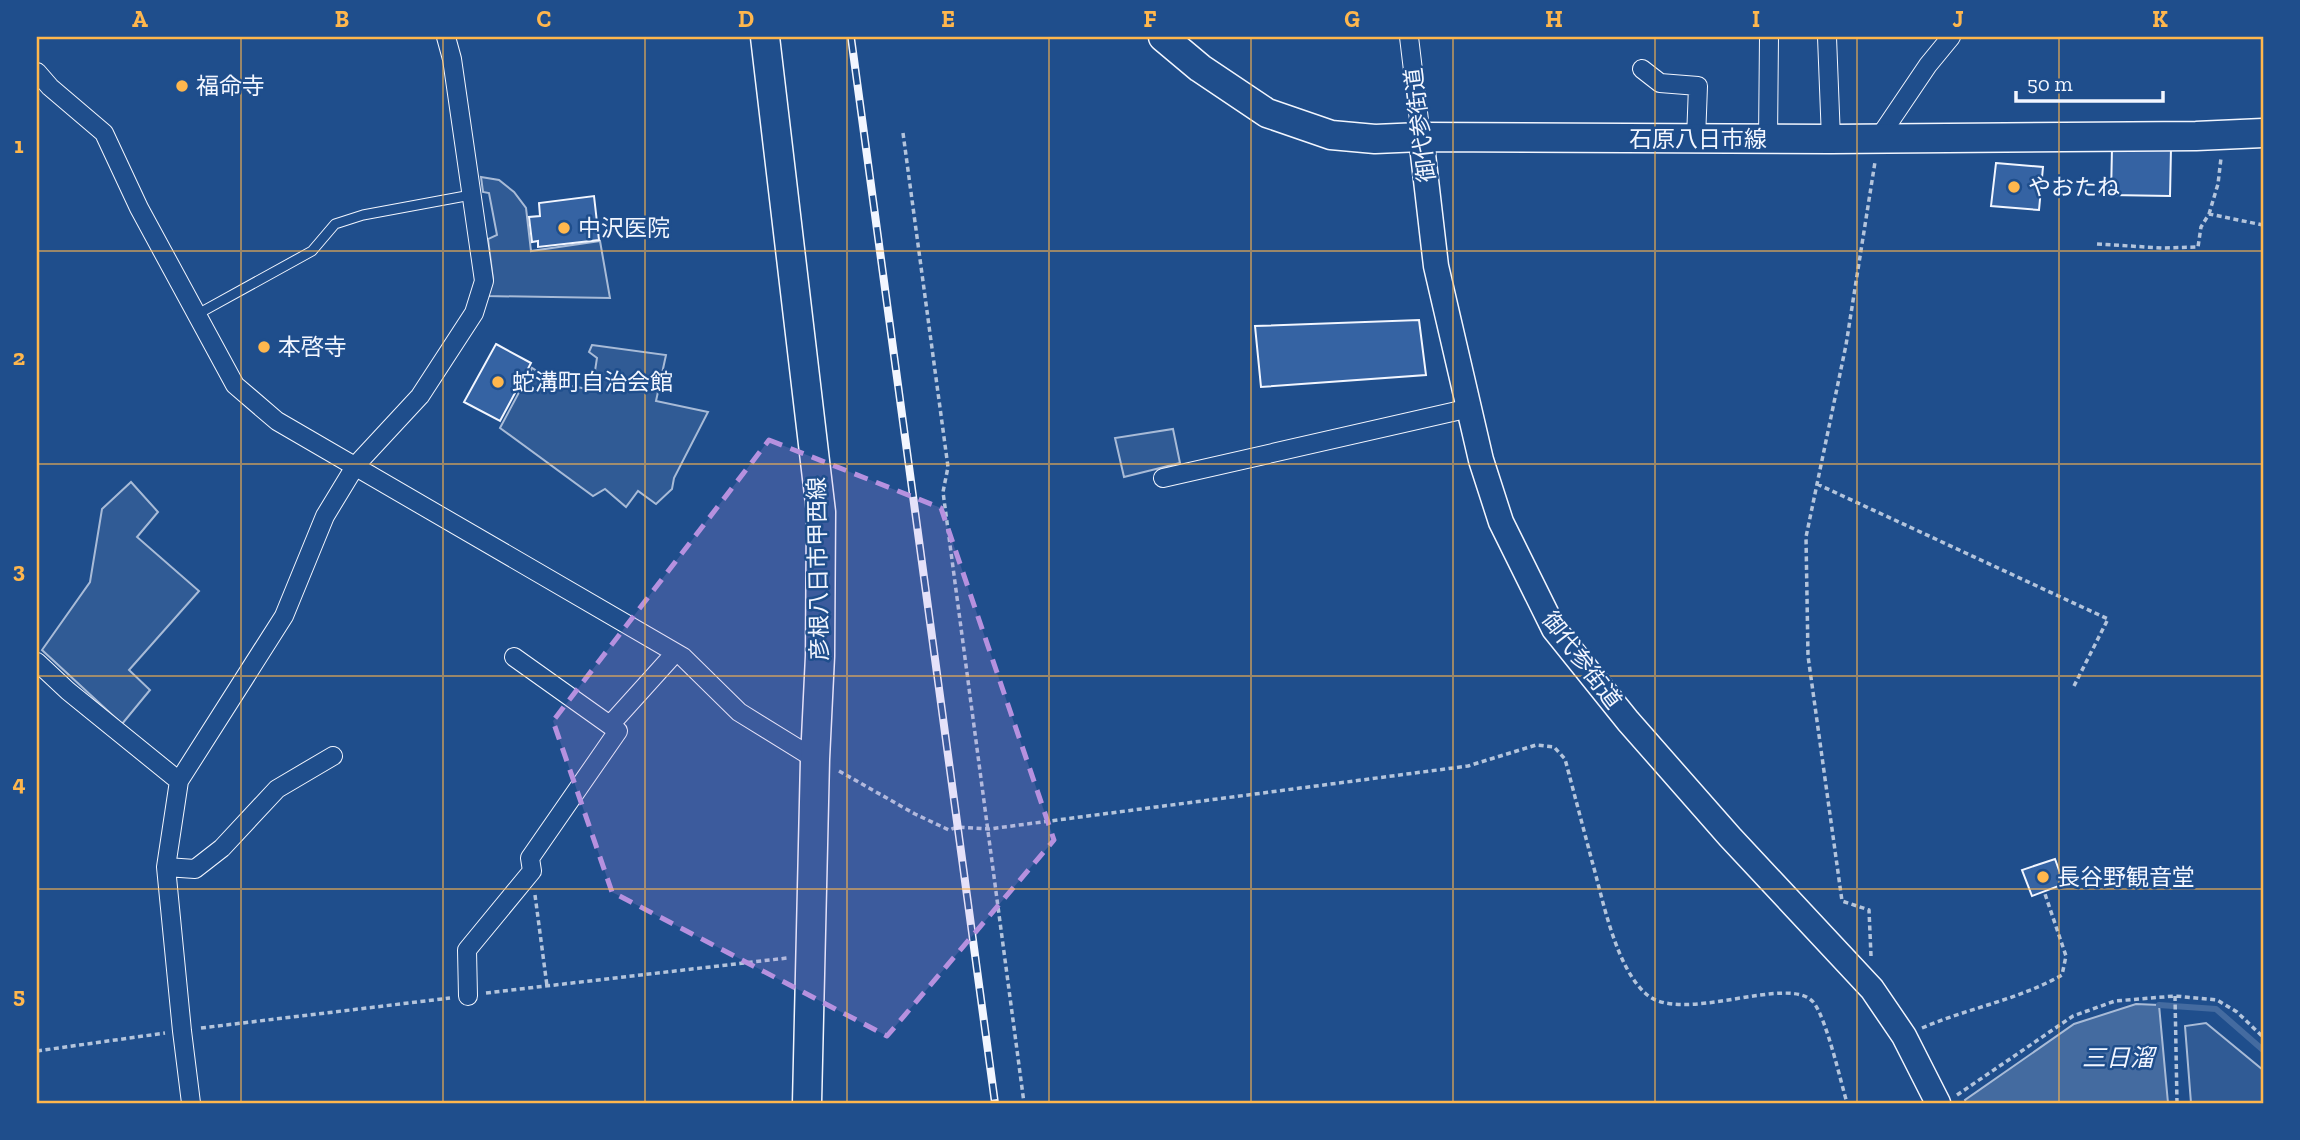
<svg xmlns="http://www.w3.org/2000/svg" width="2300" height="1140" font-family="'Zilla Slab','Noto Sans JP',serif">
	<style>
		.built { fill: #305b95; stroke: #a8bbd7; stroke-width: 2 }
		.water { fill: #446ba0; stroke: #a8bbd7; stroke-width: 2 }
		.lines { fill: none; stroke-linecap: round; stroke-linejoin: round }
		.stream { stroke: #446ba0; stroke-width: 6 }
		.building { fill: #3563a3; stroke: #f2f6ff; stroke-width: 2 }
		.lane-casing { stroke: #f2f6ff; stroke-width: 11 }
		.street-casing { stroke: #f2f6ff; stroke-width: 20 }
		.secondary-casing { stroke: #f2f6ff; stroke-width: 27 }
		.primary-casing { stroke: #f2f6ff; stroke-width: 31 }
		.path { stroke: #b3c4dc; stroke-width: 3.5; stroke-dasharray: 5 3.5; stroke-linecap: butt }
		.lane { stroke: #1f4e8c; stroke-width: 9 }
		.street { stroke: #1f4e8c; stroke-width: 18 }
		.secondary { stroke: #1f4e8c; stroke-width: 24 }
		.primary { stroke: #1f4e8c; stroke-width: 28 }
		.rail-casing { stroke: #f2f6ff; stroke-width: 8 }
		.rail { stroke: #1f4e8c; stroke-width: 5; stroke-dasharray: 16; stroke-linecap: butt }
		.marked { fill: #b691df; fill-opacity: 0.2; stroke: #b691df; stroke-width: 5; stroke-dasharray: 14 9; stroke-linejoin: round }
		.grid { fill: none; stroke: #ffb74d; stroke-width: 2; stroke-opacity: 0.55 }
		.poi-dot { fill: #ffb74d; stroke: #1f4e8c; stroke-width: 2.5 }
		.labels { text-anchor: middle; stroke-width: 5; stroke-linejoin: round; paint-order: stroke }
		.poi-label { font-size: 23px; fill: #f2f6ff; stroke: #1f4e8c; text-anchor: start }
		.street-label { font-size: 23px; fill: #f2f6ff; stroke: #1f4e8c }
		.water-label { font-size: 24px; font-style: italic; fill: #f2f6ff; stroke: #1f4e8c }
		.neatline { fill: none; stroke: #ffb74d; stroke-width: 2.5 }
		.grid-label { font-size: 23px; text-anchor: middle; font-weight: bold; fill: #ffb74d }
	</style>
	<rect width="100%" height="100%" fill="#1f4e8c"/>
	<!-- built -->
	<path class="built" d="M 481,177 L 499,180 L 514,192 L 526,208 L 531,251 L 600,241 L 610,298 L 486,296 L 493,279 L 488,239 L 497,235 L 489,193 L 483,192 Z
		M 592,345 L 666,355 L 656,401 L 708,412 L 674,478 L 672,489 L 656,504 L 638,491 L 626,507 L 605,489 L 593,496 L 500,428 L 532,368 L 545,376 L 567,385 L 592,390 L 597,358 L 589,352 Z
		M 1173,429 L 1180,463 L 1124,477 L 1115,438 Z
		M 131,482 L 158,512 L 137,537 L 199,591 L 129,670 L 150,690 L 122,724 L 42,650 L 90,582 L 102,509 Z
		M 2206,1023 L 2263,1070 L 2263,1103 L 2191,1103 L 2185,1026 Z"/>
	<!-- water -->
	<path class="water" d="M 2136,1004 L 2159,1005 L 2168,1103 L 1966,1103 L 1965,1100 L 2074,1024 Z"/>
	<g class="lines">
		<!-- stream -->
		<path class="stream" d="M 2159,1005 L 2216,1009 L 2263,1050"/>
	</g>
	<!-- building -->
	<path class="building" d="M 2112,148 L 2171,148 L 2170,196 L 2111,195 Z
		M 1996,163 L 2043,167 L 2039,210 L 1991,206 Z
		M 594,196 L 599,240 L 538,247 L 538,241 L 532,242 L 529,217 L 540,216 L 539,203 Z
		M 1419,320 L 1426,375 L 1261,387 L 1255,326 Z
		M 496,344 L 531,363 L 500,421 L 464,402 Z
		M 2055,859 L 2064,884 L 2032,896 L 2022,870 Z"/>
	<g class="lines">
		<defs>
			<path id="lane" d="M 196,315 L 312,251 L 335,224 L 363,215 L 471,195"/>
			<path id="street" d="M 1409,37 L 1421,137
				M 1827,37 L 1831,139
				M 1642,69 L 1660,83 L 1698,86 L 1696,139
				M 37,72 L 50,87 L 104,133 L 139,208 L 235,385 L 277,421 L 683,657 L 739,712 L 815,759
				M 1768,139 L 1769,37
				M 1878,139 L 1928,65 L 1951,37
				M 1163,478 L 1470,408
				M 37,662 L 68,691 L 179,781
				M 610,725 L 675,653
				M 166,867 L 195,869 L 222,848 L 277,789 L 333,756
				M 468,996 L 467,950 L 532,871 L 530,858 L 618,731 L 514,657
				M 191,1103 L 182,1031 L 166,867 L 179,781 L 284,616 L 325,516 L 356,465 L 420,396 L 474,313 L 484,281 L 452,59 L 446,37"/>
			<path id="secondary" d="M 1421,137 L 1436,266 L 1481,460 L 1501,522 L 1554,629 L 1628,721 L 1730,837 L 1872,989 L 1904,1036 L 1938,1103"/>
			<path id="primary" d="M 765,37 L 821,512 L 820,656 L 815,759 L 807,1103
				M 1163,37 L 1200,68 L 1267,113 L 1331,135 L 1375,139 L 1421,137 L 1831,139 L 2196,136 L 2263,133"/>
		</defs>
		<!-- lane casing -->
		<use href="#lane" class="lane-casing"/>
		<!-- street casing -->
		<use href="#street" class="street-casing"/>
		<!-- secondary casing -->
		<use href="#secondary" class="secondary-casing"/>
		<!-- primary casing -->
		<use href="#primary" class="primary-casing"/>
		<!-- path -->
		<path class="path" d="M 903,133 L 948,467 L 943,492 L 1024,1103
			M 2209,214 L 2218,184 L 2221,158
			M 2097,244 L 2162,248 L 2198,247 L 2201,227 L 2209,214 L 2263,225
			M 1817,484 L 2108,619 L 2074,686
			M 839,771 L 915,814 L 949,830 L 957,827 L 989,829 L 1468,766 L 1536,745 L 1554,747 L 1565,759 C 1574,793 1583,827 1592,861 C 1603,900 1615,965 1645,993 C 1679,1027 1791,972 1814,1003 C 1827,1021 1840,1079 1847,1103
			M 535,895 L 547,986
			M 1871,956 L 1869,910 L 1842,901 L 1808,656 L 1806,537 L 1846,345 L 1875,162
			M 486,993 L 787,958
			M 2175,996 L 2177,1103
			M 201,1028 L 450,998
			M 1922,1028 C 1968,1008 2018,1000 2062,975 L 2066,956 L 2044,891
			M 37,1051 L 165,1033
			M 1957,1095 L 2073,1016 L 2115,1001 L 2175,996 L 2217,1000 L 2237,1012 L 2263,1037"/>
		<!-- lane -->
		<use href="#lane" class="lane"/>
		<!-- street -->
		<use href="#street" class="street"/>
		<!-- secondary -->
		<use href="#secondary" class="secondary"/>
		<!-- primary -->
		<use href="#primary" class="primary"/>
		<defs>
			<path id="rail" d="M 851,37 L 995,1103"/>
		</defs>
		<!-- rail casing -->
		<use href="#rail" class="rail-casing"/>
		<!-- rail -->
		<use href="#rail" class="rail"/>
	</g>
	<!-- marked area -->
	<path class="marked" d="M 769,440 L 941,508 L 1054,840 L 887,1036 L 612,892 L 553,721 Z"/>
	<!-- grid -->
	<path class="grid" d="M 241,37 L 241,1103M 443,37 L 443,1103M 645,37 L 645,1103M 847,37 L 847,1103M 1049,37 L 1049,1103M 1251,37 L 1251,1103M 1453,37 L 1453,1103M 1655,37 L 1655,1103M 1857,37 L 1857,1103M 2059,37 L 2059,1103M 37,251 L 2263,251M 37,464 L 2263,464M 37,676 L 2263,676M 37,889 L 2263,889"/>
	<!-- markers -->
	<g class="poi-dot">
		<circle cx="182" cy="86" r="7"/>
		<circle cx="2014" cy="187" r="7"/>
		<circle cx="564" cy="228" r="7"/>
		<circle cx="264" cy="347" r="7"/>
		<circle cx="498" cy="382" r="7"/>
		<circle cx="2043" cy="877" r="7"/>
	</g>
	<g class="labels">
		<!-- poi labels -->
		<g class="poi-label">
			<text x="196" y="94">福命寺</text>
			<text x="2028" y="195">やおたね</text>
			<text x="578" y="236">中沢医院</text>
			<text x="278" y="355">本啓寺</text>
			<text x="512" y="390">蛇溝町自治会館</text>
			<text x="2057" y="885">長谷野観音堂</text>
		</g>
		<!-- street labels -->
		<g class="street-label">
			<text transform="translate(1420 125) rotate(-97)" y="8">御代参街道</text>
			<text x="1698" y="147">石原八日市線</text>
			<text transform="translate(818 569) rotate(-91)" y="8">彦根八日市甲西線</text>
			<text transform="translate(1582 660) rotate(53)" y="8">御代参街道</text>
		</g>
		<!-- water labels -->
		<g class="water-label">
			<text x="2118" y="1066">三日溜</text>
		</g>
	</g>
	<!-- border -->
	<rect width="2300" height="1140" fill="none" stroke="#1f4e8c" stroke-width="77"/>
	<!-- scale -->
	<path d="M2016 91v10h147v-10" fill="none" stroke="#f2f6ff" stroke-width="3.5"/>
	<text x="2027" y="91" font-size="21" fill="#f2f6ff" stroke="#1f4e8c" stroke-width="5" paint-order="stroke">50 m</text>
	<rect x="38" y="38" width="2224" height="1064" class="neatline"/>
	<g class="grid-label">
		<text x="140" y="27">A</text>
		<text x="342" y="27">B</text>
		<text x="544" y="27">C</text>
		<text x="746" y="27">D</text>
		<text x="948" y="27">E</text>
		<text x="1150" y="27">F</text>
		<text x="1352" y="27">G</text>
		<text x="1554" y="27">H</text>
		<text x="1756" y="27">I</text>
		<text x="1958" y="27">J</text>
		<text x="2160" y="27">K</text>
		<text x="19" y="153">1</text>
		<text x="19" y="365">2</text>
		<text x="19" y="578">3</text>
		<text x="19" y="791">4</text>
		<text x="19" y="1003">5</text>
	</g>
</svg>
